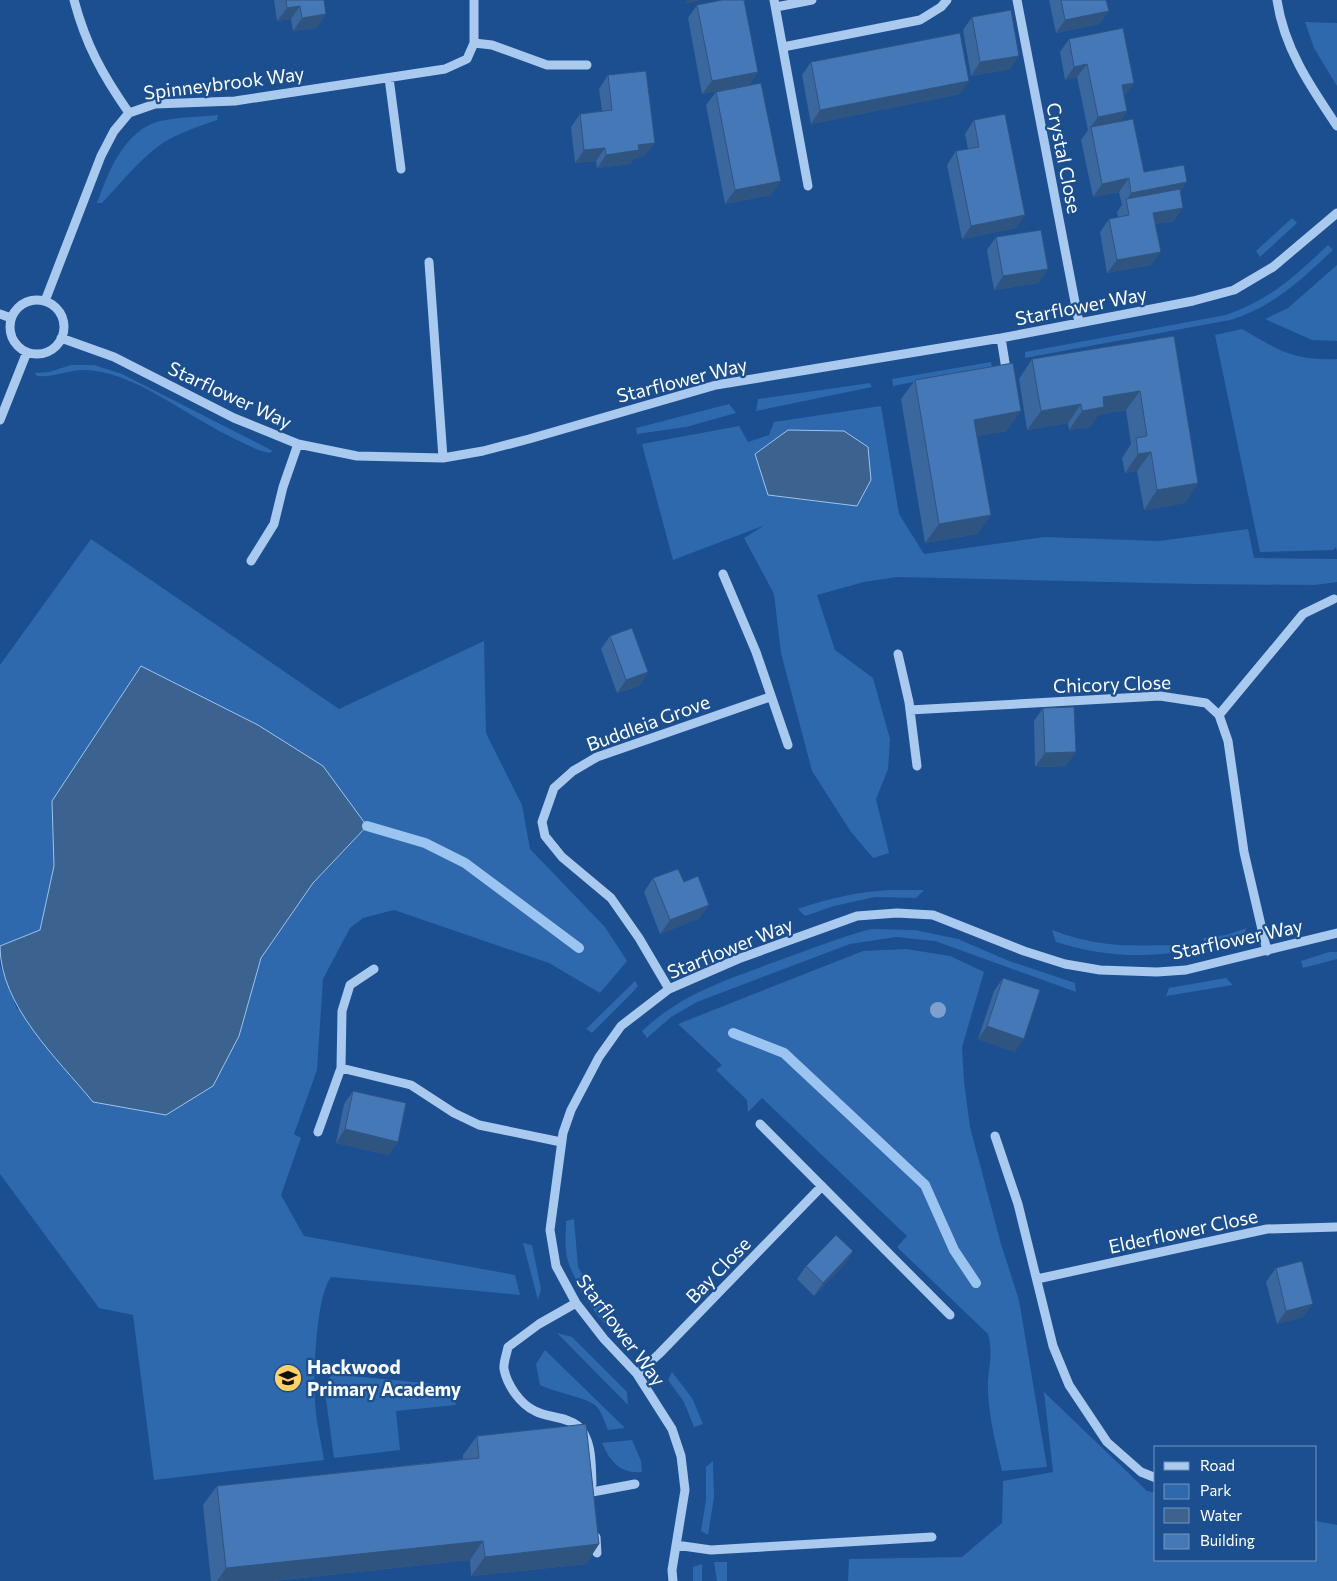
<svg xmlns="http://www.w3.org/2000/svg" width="1337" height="1581" font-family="Commissioner,sans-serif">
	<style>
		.green { fill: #2e69ad }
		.water { fill: #3c6290; stroke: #9cc4f0 }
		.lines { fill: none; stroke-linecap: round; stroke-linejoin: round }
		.stream { stroke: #9cc4f0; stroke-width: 10 }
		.minor { stroke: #a9c9ee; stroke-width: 9 }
		.tree { fill: #7ea0ca }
		.wall { fill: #3a679d }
		.shaded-wall { fill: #305480 }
		.building { fill: #4478b7; stroke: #305480 }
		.labels { text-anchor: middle; stroke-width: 4.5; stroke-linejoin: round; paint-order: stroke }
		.street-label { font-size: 19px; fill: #fff; stroke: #1b4f8f }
		.poi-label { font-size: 19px; font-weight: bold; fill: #fff; stroke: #1b4f8f; text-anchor: start }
	</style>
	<rect width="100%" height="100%" fill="#1b4f8f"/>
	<!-- green -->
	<path class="green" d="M 1305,22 L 1337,23 L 1337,86 L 1314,48 Z
		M 218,115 L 217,120 C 198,127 177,133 160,145 C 138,161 120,184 102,203 L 97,203 C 108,173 124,130 160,121 C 179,117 199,117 218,115 Z
		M 1292,218 L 1297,223 L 1260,257 L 1256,251 Z
		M 1328,245 L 1333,250 C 1301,280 1273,307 1230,320 L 1025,358 L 1025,352 L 1226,315 C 1271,299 1294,277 1328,245 Z
		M 1337,265 L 1337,341 L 1312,340 L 1265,319 L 1288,308 Z
		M 1242,329 C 1278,350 1294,361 1337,359 L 1337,552 L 1336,547 L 1333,550 L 1260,552 L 1215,335 Z
		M 991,362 L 992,367 L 893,386 L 892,379 Z
		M 71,365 L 94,365 L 122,374 L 273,451 L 269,453 L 258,450 C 241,442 224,434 207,424 C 171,404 129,372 86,370 C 69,369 54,378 37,376 L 35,373 L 49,372 Z
		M 870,383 L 872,387 L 756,411 L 758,399 Z
		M 729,404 L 736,413 L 686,427 L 637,434 L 636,428 Z
		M 881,406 L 899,514 L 924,554 L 1044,537 L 1159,541 L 1248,529 L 1254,558 L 1337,559 L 1337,582 L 1315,585 L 1196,584 L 897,577 L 864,582 L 817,595 L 835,650 L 873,678 L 890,739 L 888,769 L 876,799 L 889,853 L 873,858 L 851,832 L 812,771 L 781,653 L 774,594 L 744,538 L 765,525 L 673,560 L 642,444 L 739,426 L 748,442 L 769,435 L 774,422 Z
		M 91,539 L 339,709 L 484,641 L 486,733 L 522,805 L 530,849 L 605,927 L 627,961 L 600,993 L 549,963 L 394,910 L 363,918 L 350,928 L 323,979 L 317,1070 L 294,1134 L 301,1138 L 281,1195 L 304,1236 L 515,1275 L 520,1295 L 331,1277 C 316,1296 313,1376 315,1402 C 316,1421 321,1441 324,1460 L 154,1480 L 133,1315 L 99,1308 L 0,1174 L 0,965 L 17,1009 L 239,1036 L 261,958 L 313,883 L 367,826 L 52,801 L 54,866 L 40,930 L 0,946 L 0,665 Z
		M 890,890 L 924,890 L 916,898 L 875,897 L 834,906 L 805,916 L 798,909 C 829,898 857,892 890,890 Z
		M 1247,928 L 1243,936 L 1232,942 L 1207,948 L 1203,938 L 1226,935 Z
		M 871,929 L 915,930 L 958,939 L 1009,961 L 1075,983 L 1076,992 L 935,941 L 896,937 L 850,944 L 697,1002 L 671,1017 L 647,1038 L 642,1031 C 682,993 729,979 780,960 C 811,949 840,937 871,929 Z
		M 1052,930 C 1098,947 1124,946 1172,945 L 1171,953 C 1130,958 1095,954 1056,942 Z
		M 906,949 L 950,956 L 984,972 L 962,1047 L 964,1082 L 970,1127 L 1001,1244 L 1019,1300 L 1047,1467 L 1002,1471 C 996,1444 989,1419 988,1391 C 987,1369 994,1357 988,1334 L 897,1247 L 907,1236 L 762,1098 L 748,1112 L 747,1100 L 716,1070 L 722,1065 L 678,1024 L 863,951 Z
		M 1329,952 L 1337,952 L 1337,959 L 1303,968 L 1301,961 Z
		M 1226,978 L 1233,985 L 1166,996 L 1169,988 Z
		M 635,981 L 638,986 L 632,993 L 592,1033 L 586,1029 Z
		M 574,1219 L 578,1267 L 598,1303 L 637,1345 C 607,1339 579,1291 569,1264 C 564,1252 566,1234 566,1221 Z
		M 523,1243 L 532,1245 L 541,1289 L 538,1300 Z
		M 557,1333 L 572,1337 L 627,1392 L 628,1405 Z
		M 545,1350 L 625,1428 L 608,1430 C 604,1421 601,1408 592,1403 C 577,1395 556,1393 540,1385 L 536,1364 Z
		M 672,1372 L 692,1398 L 703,1424 L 694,1427 L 684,1402 L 668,1380 Z
		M 332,1374 L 434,1384 C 447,1388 453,1392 456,1405 L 396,1411 L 400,1450 L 334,1458 L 325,1392 L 326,1382 Z
		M 1044,1392 L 1147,1491 L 1156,1493 L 1156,1560 L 1316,1560 L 1316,1521 L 1337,1525 L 1337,1581 L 848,1581 L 849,1559 L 962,1557 L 1002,1523 L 1003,1481 L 1053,1472 Z
		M 632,1440 L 641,1461 L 642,1472 C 620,1474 610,1461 602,1443 Z
		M 713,1461 L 714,1497 L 708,1535 L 701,1531 L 706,1500 L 706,1467 Z
		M 714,1562 L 727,1562 L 727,1581 L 717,1581 Z
		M 702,1564 L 702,1581 L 693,1581 L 693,1567 Z"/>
	<!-- water -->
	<path class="water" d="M 788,430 L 844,431 L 868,447 L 871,480 L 857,506 L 768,495 L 755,454 Z
		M 141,666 L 258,725 L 323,766 L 367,826 L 313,883 L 261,958 L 239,1036 L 213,1086 L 166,1115 L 93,1102 C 57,1058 0,1006 0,946 L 40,930 L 54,866 L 52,801 Z"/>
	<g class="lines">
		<!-- stream -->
		<path class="stream" d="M 367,826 L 425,843 L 465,863 L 579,948
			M 733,1033 L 784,1053 L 925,1185 L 954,1250 L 976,1283"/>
		<!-- minor -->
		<path class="minor" d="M 74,0 C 86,45 102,74 129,113
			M 774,0 L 808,186
			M 1017,0 L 1079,323
			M 1277,0 C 1284,48 1310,86 1337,126
			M 776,7 L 812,0
			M 474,43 L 492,45 L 547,65 L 587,65
			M 783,47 L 920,20 L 941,7 L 947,0
			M 389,78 L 401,169
			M 429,262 L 443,458
			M10 327a27 27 0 1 1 54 0a27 27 0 1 1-54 0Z
			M 45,301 L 101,156 L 114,131 L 129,113 L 155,104 L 235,101 L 445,69 L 467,59 L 474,43 L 474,0
			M 0,314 L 11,318
			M 61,338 L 114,357 L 234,418 L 298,444 L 357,456 L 443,458 L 483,451 L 529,439 L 716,385 L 1001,338 L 1193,301 L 1234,290 L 1273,267 L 1337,213
			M 1001,338 L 1007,375
			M 0,420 L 27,352
			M 251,561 L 274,524 L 283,487 L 298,444
			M 723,574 L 756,652 L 788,745
			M 898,654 L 909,702 L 917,766
			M 910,710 L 1160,696 L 1206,703 L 1219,715 L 1228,741 L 1244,852 L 1267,951
			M 1219,715 L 1303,614 L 1334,599
			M 669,989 L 639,938 L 611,898 L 562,857 L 545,836 L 542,822 L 554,788 L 573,771 L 597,757 L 770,697
			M 341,1068 L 411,1085 L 454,1113 L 479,1125 L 561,1142
			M 760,1124 L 950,1315
			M 318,1132 L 341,1068 L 342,1011 L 350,985 L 374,969
			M 995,1136 L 1018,1204 L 1053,1346 L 1069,1385 L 1107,1442 L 1141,1472 L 1156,1478
			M 1037,1279 L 1267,1229 L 1337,1227
			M 576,1303 L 539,1324 L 508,1347 C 507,1353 503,1363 504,1369 C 507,1385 520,1404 535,1411 C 548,1418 566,1416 578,1426 C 593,1440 591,1466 592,1484
			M 637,1374 L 659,1354 L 822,1186
			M 592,1492 L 635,1484
			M 596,1537 L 597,1553
			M 676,1545 L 711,1550 L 932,1537
			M 673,1581 L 672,1570 L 685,1490 L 681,1456 L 672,1429 L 637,1374 L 604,1339 L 576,1303 L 556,1266 L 550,1230 L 563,1133 L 571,1110 L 599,1057 L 621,1026 L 669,989 L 738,959 L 857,916 L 897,913 L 933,915 L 1024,951 L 1065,964 L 1100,970 L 1157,972 L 1186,970 L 1337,933"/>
	</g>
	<!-- trees -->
	<circle class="tree" cx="938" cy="1010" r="8"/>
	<!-- wall -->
	<path class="wall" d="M 274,0 L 324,0 L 317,28 L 293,31 L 291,19 L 277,21 Z
		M 1049,0 L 1106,0 L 1109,11 L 1099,24 L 1056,33 Z
		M 697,5 L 758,72 L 749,85 L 702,94 L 688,18 Z
		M 972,17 L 1010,69 L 971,76 L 963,30 Z
		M 1069,39 L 1134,83 L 1124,96 L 1127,111 L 1120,121 L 1144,172 L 1180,192 L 1174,221 L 1155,224 L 1151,265 L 1107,273 L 1100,232 L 1109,219 L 1118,217 L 1117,212 L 1122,205 L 1119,192 L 1093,197 L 1081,140 L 1088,130 L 1077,77 L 1065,80 L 1060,52 Z
		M 811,62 L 960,94 L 811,124 L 802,75 Z
		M 608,75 L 645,156 L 634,158 L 630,164 L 597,168 L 596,161 L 575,163 L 571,127 L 580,114 L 602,111 L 599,89 Z
		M 716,92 L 771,195 L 725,204 L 706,105 Z
		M 974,120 L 1016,228 L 962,239 L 947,165 L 956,151 L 968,149 L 965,134 Z
		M 996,237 L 1048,269 L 1038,283 L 994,290 L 987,250 Z
		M 1174,336 L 1198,483 L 1185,503 L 1144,510 L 1137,471 L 1125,473 L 1122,458 L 1131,444 L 1126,410 L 1098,415 L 1090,427 L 1069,430 L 1068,423 L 1027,430 L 1019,379 L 1032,359 Z
		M 915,380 L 1007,431 L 977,436 L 991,515 L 977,534 L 925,543 L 901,399 Z
		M 610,636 L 648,672 L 639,686 L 617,693 L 601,649 Z
		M 1043,708 L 1066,766 L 1035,767 L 1034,721 Z
		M 653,878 L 684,882 L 700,918 L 660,934 L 644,892 Z
		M 1003,978 L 1015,1052 L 978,1039 L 994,991 Z
		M 353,1091 L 398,1142 L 388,1155 L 336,1143 L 344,1104 Z
		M 853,1251 L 844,1265 L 814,1296 L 797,1279 L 806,1266 Z
		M 1276,1268 L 1303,1317 L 1277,1324 L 1266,1282 Z
		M 477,1436 L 599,1544 L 586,1564 L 471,1576 L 470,1560 L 274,1581 L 211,1581 L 203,1505 L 217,1486 L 463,1459 L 463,1455 Z"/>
	<!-- shaded-wall -->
	<path class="shaded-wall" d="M 687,0 L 703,0 L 684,4 Z
		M 300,6 L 291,19 L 277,21 L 287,8 Z
		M 1109,11 L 1099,24 L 1056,33 L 1065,20 Z
		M 326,14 L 317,28 L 293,31 L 302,18 Z
		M 1019,56 L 1010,69 L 971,76 L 980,62 Z
		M 1087,64 L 1077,77 L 1065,80 L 1074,67 Z
		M 758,72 L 749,85 L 702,94 L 712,81 Z
		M 969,81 L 960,94 L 811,124 L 820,110 Z
		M 1134,83 L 1125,96 L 1113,98 L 1122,85 Z
		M 1127,111 L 1118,125 L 1091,127 L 1088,130 L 1098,117 Z
		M 655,143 L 645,156 L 634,158 L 630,164 L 597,168 L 606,155 L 638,145 Z
		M 605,148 L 596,161 L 575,163 L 584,150 Z
		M 1129,178 L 1119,192 L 1093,197 L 1102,184 Z
		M 781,181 L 771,195 L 725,204 L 735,190 Z
		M 1187,182 L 1178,195 L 1127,200 L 1131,193 Z
		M 1183,208 L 1174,221 L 1144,226 L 1153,213 Z
		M 1025,215 L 1016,228 L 962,239 L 971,226 Z
		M 1161,252 L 1151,265 L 1107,273 L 1117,260 Z
		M 1048,269 L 1038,283 L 994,290 L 1003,276 Z
		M 1140,391 L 1126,410 L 1098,415 L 1090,427 L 1069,430 L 1082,411 L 1103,397 Z
		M 1081,404 L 1068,423 L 1027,430 L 1041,411 Z
		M 1021,411 L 1007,431 L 961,439 L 974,420 Z
		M 1151,452 L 1137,471 L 1125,473 L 1138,454 Z
		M 1198,483 L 1185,503 L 1144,510 L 1157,490 Z
		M 991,515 L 977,534 L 925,543 L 939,524 Z
		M 648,672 L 639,686 L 617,693 L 626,680 Z
		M 1076,752 L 1066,766 L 1035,767 L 1045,753 Z
		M 709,905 L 700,918 L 660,934 L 670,920 Z
		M 987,1026 L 1024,1039 L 1015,1052 L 978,1039 Z
		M 345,1129 L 398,1142 L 388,1155 L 336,1143 Z
		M 853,1251 L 844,1265 L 814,1296 L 823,1283 Z
		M 1313,1304 L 1303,1317 L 1277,1324 L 1286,1311 Z
		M 483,1541 L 470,1560 L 274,1581 L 217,1581 L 226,1568 Z
		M 599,1544 L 586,1564 L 471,1576 L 485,1557 Z"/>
	<!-- building -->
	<path class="building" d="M 286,0 L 324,0 L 326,14 L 302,18 L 300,6 L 287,8 Z
		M 722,0 L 744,0 L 758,72 L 712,81 L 697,5 Z
		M 1061,0 L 1106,0 L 1109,11 L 1065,20 Z
		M 1011,10 L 1019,56 L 980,62 L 972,17 Z
		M 1123,28 L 1134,83 L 1122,85 L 1127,111 L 1098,117 L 1087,64 L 1074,67 L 1069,39 Z
		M 960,33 L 969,81 L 820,110 L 811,62 Z
		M 646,71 L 655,143 L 638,145 L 639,150 L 606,155 L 605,148 L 584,150 L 580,114 L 612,110 L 608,75 Z
		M 761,83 L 781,181 L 735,190 L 716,92 Z
		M 1005,114 L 1025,215 L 971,226 L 956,151 L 979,147 L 974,120 Z
		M 1133,119 L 1144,172 L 1184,165 L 1187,182 L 1131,193 L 1129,178 L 1102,184 L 1091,127 Z
		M 1180,189 L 1183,208 L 1153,213 L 1161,252 L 1117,260 L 1109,219 L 1129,215 L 1126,199 Z
		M 1041,230 L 1048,269 L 1003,276 L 996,237 Z
		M 1174,336 L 1198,483 L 1157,490 L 1151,452 L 1138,454 L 1136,438 L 1147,436 L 1140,391 L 1103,397 L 1104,407 L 1082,411 L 1081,404 L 1041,411 L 1032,359 Z
		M 1013,363 L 1021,411 L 974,420 L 991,515 L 939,524 L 915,380 Z
		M 632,628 L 648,672 L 626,680 L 610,636 Z
		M 1074,707 L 1076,752 L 1045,753 L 1043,708 Z
		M 678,869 L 684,882 L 698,876 L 709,905 L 670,920 L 653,878 Z
		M 1003,978 L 1040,990 L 1024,1039 L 987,1026 Z
		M 353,1091 L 406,1103 L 398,1142 L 345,1129 Z
		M 836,1235 L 853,1251 L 823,1283 L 806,1266 Z
		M 1302,1261 L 1313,1304 L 1286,1311 L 1276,1268 Z
		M 586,1424 L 599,1544 L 485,1557 L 483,1541 L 226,1568 L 217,1486 L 479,1458 L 477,1436 Z"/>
	<!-- icons -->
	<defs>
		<symbol id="school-disc" viewBox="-11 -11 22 22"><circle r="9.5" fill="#ffd166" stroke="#1b4f8f"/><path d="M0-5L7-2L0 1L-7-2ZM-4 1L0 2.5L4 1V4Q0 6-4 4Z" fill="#111"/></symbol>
	</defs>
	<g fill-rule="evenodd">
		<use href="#school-disc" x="272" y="1362" width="32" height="32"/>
	</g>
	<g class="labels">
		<!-- street labels -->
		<g class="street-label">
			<text transform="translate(224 83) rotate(-7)" y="7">Spinneybrook Way</text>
			<text transform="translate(1064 158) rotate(79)" y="7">Crystal Close</text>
			<text transform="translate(1081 306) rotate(-11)" y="7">Starflower Way</text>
			<text transform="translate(682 380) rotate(-14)" y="7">Starflower Way</text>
			<text transform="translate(230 395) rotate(25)" y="7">Starflower Way</text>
			<text transform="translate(1112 684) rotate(-2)" y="7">Chicory Close</text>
			<text transform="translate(648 723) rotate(-20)" y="7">Buddleia Grove</text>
			<text transform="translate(1237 939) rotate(-12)" y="7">Starflower Way</text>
			<text transform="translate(730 948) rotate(-22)" y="7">Starflower Way</text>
			<text transform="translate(1183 1231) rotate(-12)" y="7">Elderflower Close</text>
			<text transform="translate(718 1270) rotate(-46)" y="7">Bay Close</text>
			<text transform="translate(621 1330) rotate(53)" y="7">Starflower Way</text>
		</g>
		<!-- poi labels -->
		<g class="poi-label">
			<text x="307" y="1374">Hackwood<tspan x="307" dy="22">Primary Academy</tspan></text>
		</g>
	</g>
	<!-- legend -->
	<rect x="1154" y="1446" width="162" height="115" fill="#1b4f8f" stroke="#7695bc"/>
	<rect x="1164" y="1462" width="25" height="8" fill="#a9c9ee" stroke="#7695bc"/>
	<text x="1200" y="1471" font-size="15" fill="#ffffff">Road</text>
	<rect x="1164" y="1484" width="25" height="15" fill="#2e69ad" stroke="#7695bc"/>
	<text x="1200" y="1496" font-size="15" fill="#ffffff">Park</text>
	<rect x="1164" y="1508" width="25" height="15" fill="#3c6290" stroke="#7695bc"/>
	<text x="1200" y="1521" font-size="15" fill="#ffffff">Water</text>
	<rect x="1164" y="1534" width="25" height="15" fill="#4478b7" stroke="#7695bc"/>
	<text x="1200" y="1546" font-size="15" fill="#ffffff">Building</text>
</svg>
